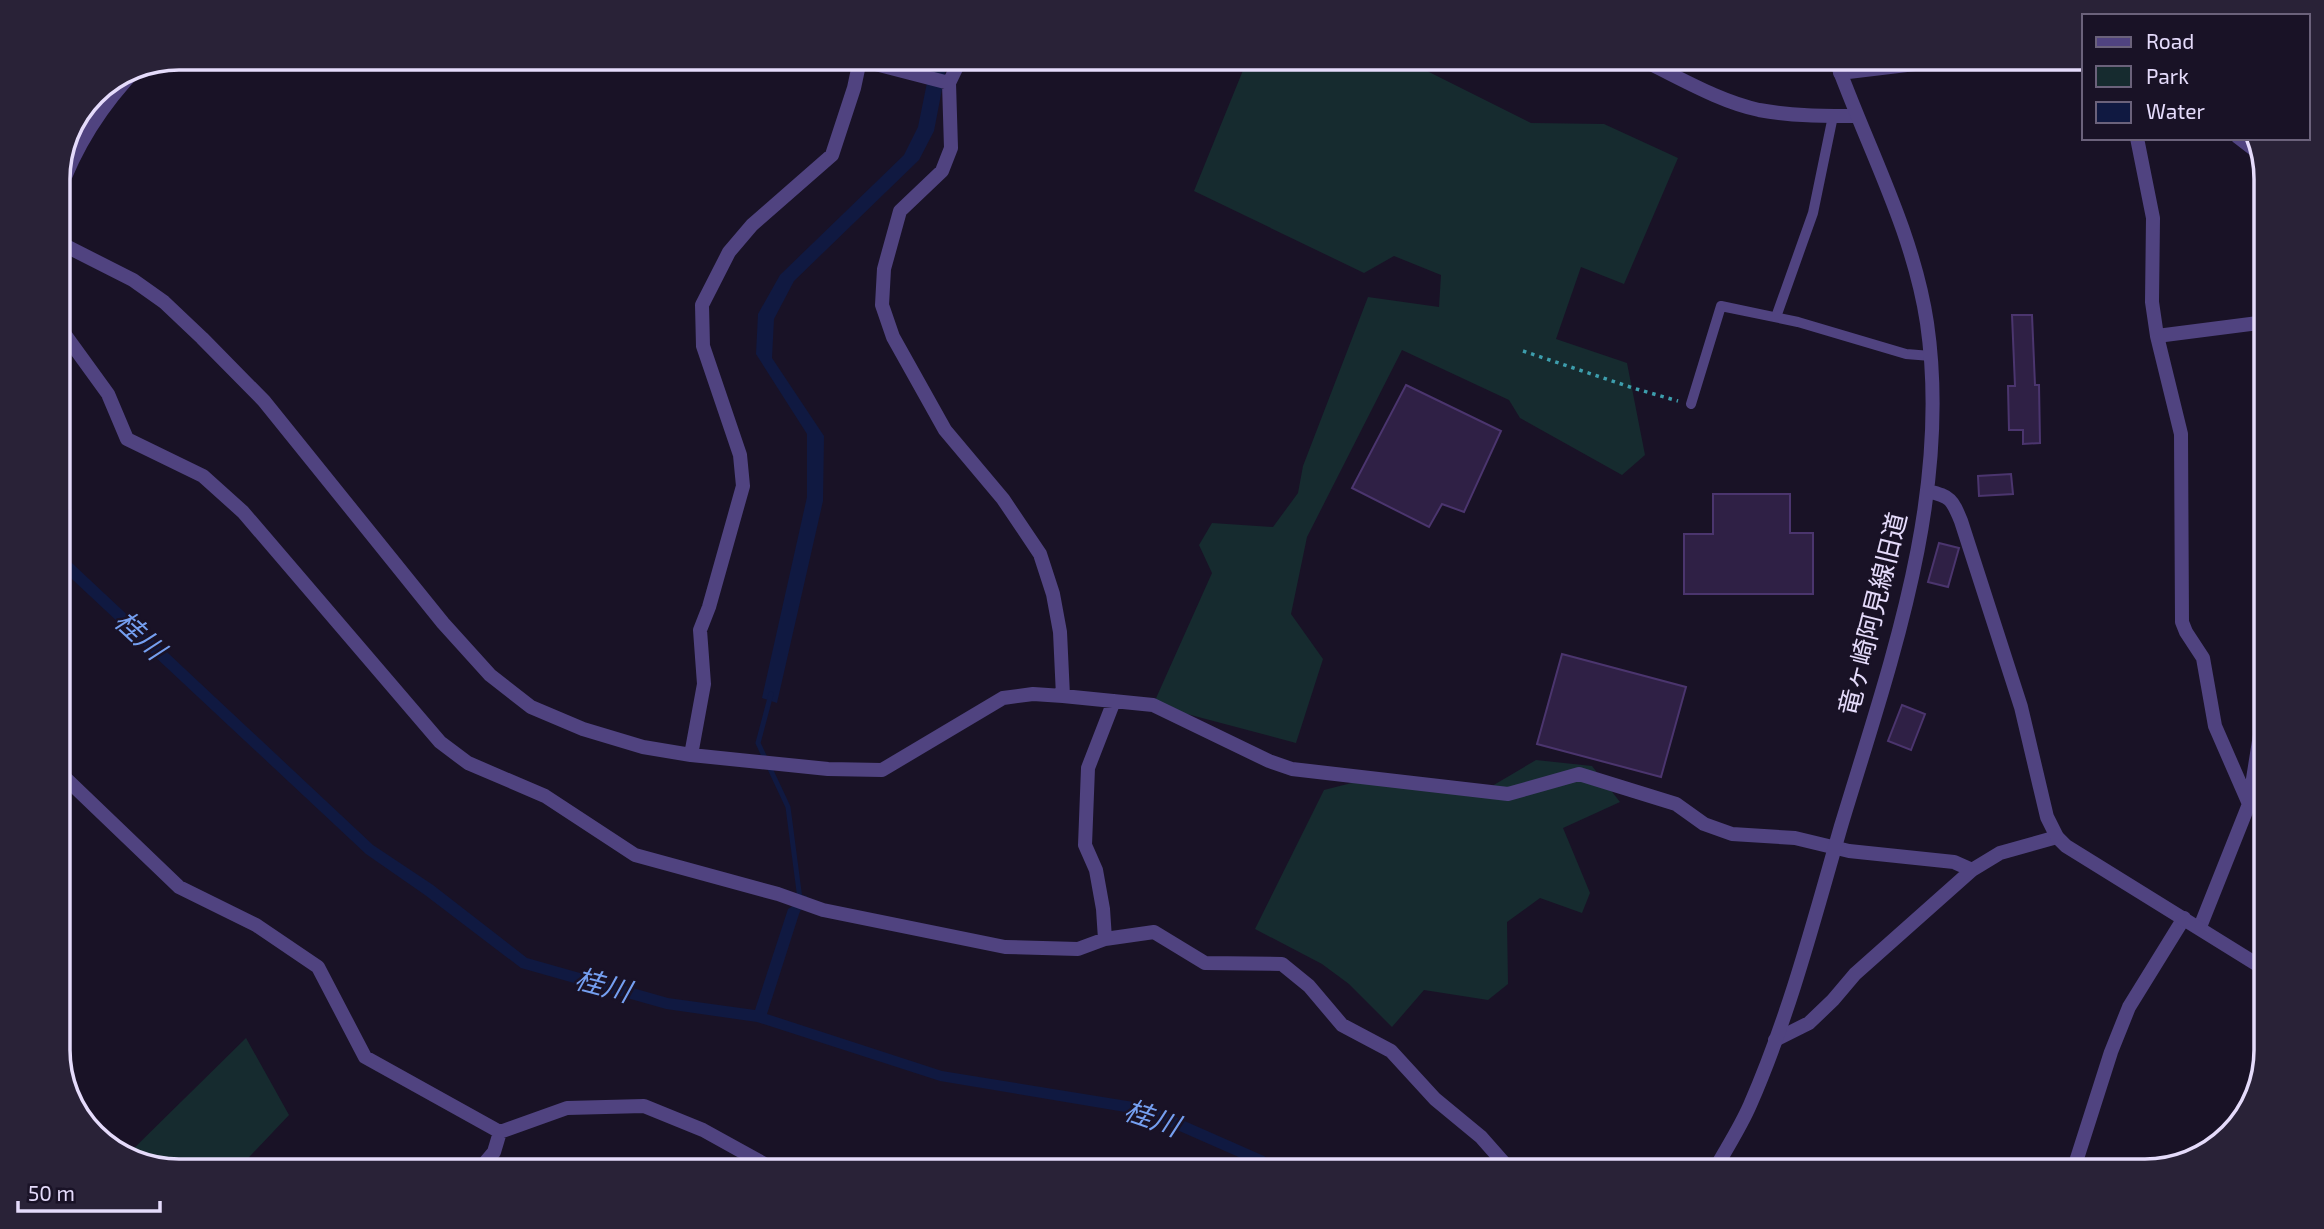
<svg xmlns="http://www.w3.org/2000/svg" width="2324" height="1229" font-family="'Exo 2','Noto Sans JP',sans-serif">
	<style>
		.green { fill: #162b2f }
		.water { fill: #101941 }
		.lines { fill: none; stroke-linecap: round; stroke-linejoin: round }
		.stream { stroke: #101941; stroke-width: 5 }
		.building { fill: #2f2045; stroke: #4b356e; stroke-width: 2 }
		.path { stroke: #3d9ead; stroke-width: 3.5; stroke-dasharray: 3.5 5; stroke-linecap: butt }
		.service { stroke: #504380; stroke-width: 10 }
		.minor { stroke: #504380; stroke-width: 14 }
		.tertiary { stroke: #504380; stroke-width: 14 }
		.labels { text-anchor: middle; stroke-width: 5; stroke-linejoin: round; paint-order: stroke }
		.street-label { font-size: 26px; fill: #e5dbfb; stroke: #191226 }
		.water-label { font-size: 28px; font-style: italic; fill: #759ff0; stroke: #191226 }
		.rim { fill: none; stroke: #e5dbfb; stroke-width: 3.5 }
	</style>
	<rect width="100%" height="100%" fill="#191226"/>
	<!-- green -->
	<path class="green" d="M 1248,58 L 1425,58 L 1423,69 L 1531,123 L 1604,124 L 1678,158 L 1624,284 L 1581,267 L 1556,339 L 1627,363 L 1645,455 L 1622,475 L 1520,418 L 1509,400 L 1402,350 L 1307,537 L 1291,614 L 1323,659 L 1296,743 L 1153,705 L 1212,573 L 1199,545 L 1212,523 L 1273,527 L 1298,493 L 1303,466 L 1368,297 L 1439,307 L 1441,275 L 1394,256 L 1364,273 L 1194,191 Z
		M 2266,492 L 2266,543 L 2256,539 Z
		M 1536,760 L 1592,766 L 1620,802 L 1563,828 L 1590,893 L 1582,913 L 1540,898 L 1507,922 L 1508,984 L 1488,1000 L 1424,990 L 1392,1027 L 1349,984 L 1322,964 L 1255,929 L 1324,790 L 1387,774 L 1487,789 Z
		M 246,1038 L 289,1115 L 236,1171 L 179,1171 L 124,1158 Z"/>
	<!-- water -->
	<path class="water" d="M 932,58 L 948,58 L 934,131 L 919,160 L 794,281 L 774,319 L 772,358 L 824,436 L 823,501 L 777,703 L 762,698 L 807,497 L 807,434 L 756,354 L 758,314 L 780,275 L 904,155 L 918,127 Z
		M 58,550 L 373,845 L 433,885 L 527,958 L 668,998 L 755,1010 L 788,909 L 794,905 L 797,894 L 807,896 L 799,914 L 767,1014 L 942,1071 L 1146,1104 L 1264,1156 L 1283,1171 L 1266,1171 L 1259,1166 L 1143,1115 L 940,1081 L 757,1022 L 666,1009 L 521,968 L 425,895 L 366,854 L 58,566 Z"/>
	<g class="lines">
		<!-- stream -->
		<path class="stream" d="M 771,694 L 758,743 L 788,807 L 800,899"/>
	</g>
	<!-- building -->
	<path class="building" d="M 2012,315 L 2032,315 L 2035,385 L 2039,385 L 2040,443 L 2023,444 L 2023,430 L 2009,430 L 2008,386 L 2015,386 Z
		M 1406,385 L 1501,431 L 1464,512 L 1442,504 L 1429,527 L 1352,488 Z
		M 2011,474 L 2013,494 L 1979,496 L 1978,476 Z
		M 1713,494 L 1790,494 L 1790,533 L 1813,533 L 1813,594 L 1684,594 L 1684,534 L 1713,534 Z
		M 1939,543 L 1959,548 L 1948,587 L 1928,582 Z
		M 1562,654 L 1686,687 L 1661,777 L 1537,744 Z
		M 1902,705 L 1925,714 L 1911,750 L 1888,741 Z"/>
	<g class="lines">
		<!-- path -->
		<path class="path" d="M 1523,351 L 1633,388 L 1678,401"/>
		<!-- service -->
		<path class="service" d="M 2236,138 L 2262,158
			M 1776,317 L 1813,213 L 1833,116
			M 1691,404 L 1721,306 L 1798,322 L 1906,354 L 1931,356"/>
		<!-- minor -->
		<path class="minor" d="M 961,58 L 949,83 L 951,148 L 942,171 L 900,211 L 884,269 L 882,305 L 893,337 L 945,430 L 1003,499 L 1040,554 L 1053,594 L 1060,632 L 1063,696
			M 1638,58 C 1677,76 1717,101 1759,110 C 1791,116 1824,116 1857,116
			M 1840,73 L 1965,58
			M 2137,138 L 2153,218 L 2152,302 L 2157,336 L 2266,322
			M 58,195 C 75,146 103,103 139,66
			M 58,242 L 133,280 L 164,302 L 202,338 L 264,401 L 443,623 L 490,675 L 531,707 L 583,729 L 643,747 L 691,755 L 828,769 L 882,770 L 1003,698 L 1033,694 L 1063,696 L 1153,705 L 1269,761 L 1292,769 L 1508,794 L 1579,774 L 1676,804 L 1704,824 L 1732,834 L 1795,838 L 1849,851 L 1954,862 L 1972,870
			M 58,325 L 108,394 L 127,439 L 203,476 L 243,512 L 440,742 L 468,763 L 545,796 L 635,855 L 778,894 L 823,910 L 1005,947 L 1078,949 L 1105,939 L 1154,932 L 1205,963 L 1282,964 L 1309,986 L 1342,1025 L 1391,1051 L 1435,1099 L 1481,1137 L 1511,1171
			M 2157,336 L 2181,434 L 2182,622 L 2186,632 L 2203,658 L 2215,726 L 2249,804
			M 691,755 L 704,684 L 700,630 L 709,607 L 743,486 L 740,455 L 703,346 L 702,305 L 729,252 L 752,225 L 832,155 L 854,88 L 860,60 L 949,83
			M 58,771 L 179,887 L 256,925 L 318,967 L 365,1057 L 500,1132 L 567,1108 L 644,1106 L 703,1130 L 777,1171
			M 2200,927 L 2249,804 L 2266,697
			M 1105,939 L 1103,909 L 1096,870 L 1085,845 L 1088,768 L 1114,701
			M 1775,1040 L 1809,1023 L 1833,1000 L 1855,974 L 1972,870 L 2000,853 L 2057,837
			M 478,1171 L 494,1152 L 500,1132
			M 2073,1171 L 2111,1052 L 2129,1007 L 2184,918"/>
		<!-- tertiary -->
		<path class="tertiary" d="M 1928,491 C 1951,497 1952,499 1961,521 L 2021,707 L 2047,817 L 2057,837 L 2066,846 L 2266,970
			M 1714,1171 C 1726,1149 1740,1128 1750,1105 C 1789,1016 1814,920 1841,826 C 1890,664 1952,495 1927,323 C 1913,230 1866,145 1835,58"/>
	</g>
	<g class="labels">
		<!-- street labels -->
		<g class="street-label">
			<text transform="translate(1873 614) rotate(-76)" y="9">竜ヶ崎阿見線旧道</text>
		</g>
		<!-- water labels -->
		<g class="water-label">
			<text transform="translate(140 635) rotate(43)" y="10">桂川</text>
			<text transform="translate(603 985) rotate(15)" y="10">桂川</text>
			<text transform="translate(1152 1118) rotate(19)" y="10">桂川</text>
		</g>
	</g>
	<!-- crop -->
	<path d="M0 0H2324V1229H0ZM179 70H2145A109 109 0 0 1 2254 179V1050A109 109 0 0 1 2145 1159H179A109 109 0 0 1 70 1050V179A109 109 0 0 1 179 70Z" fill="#292237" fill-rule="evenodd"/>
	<path class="rim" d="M179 70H2145A109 109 0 0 1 2254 179V1050A109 109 0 0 1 2145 1159H179A109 109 0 0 1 70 1050V179A109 109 0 0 1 179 70Z"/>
	<!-- legend -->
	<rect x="2082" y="14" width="228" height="126" fill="#191226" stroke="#6b627b" stroke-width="2"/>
	<rect x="2096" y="37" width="35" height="10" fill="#504380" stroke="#6b627b" stroke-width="2"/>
	<text x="2146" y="49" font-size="21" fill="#e5dbfb">Road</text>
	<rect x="2096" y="66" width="35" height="21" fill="#162b2f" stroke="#6b627b" stroke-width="2"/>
	<text x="2146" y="84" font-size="21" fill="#e5dbfb">Park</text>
	<rect x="2096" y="102" width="35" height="21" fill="#101941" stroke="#6b627b" stroke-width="2"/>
	<text x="2146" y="119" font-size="21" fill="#e5dbfb">Water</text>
	<!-- scale -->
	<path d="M18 1201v10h142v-10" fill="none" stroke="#e5dbfb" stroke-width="3.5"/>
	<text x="28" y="1201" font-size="21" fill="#e5dbfb" stroke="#191226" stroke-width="5" paint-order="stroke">50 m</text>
</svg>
